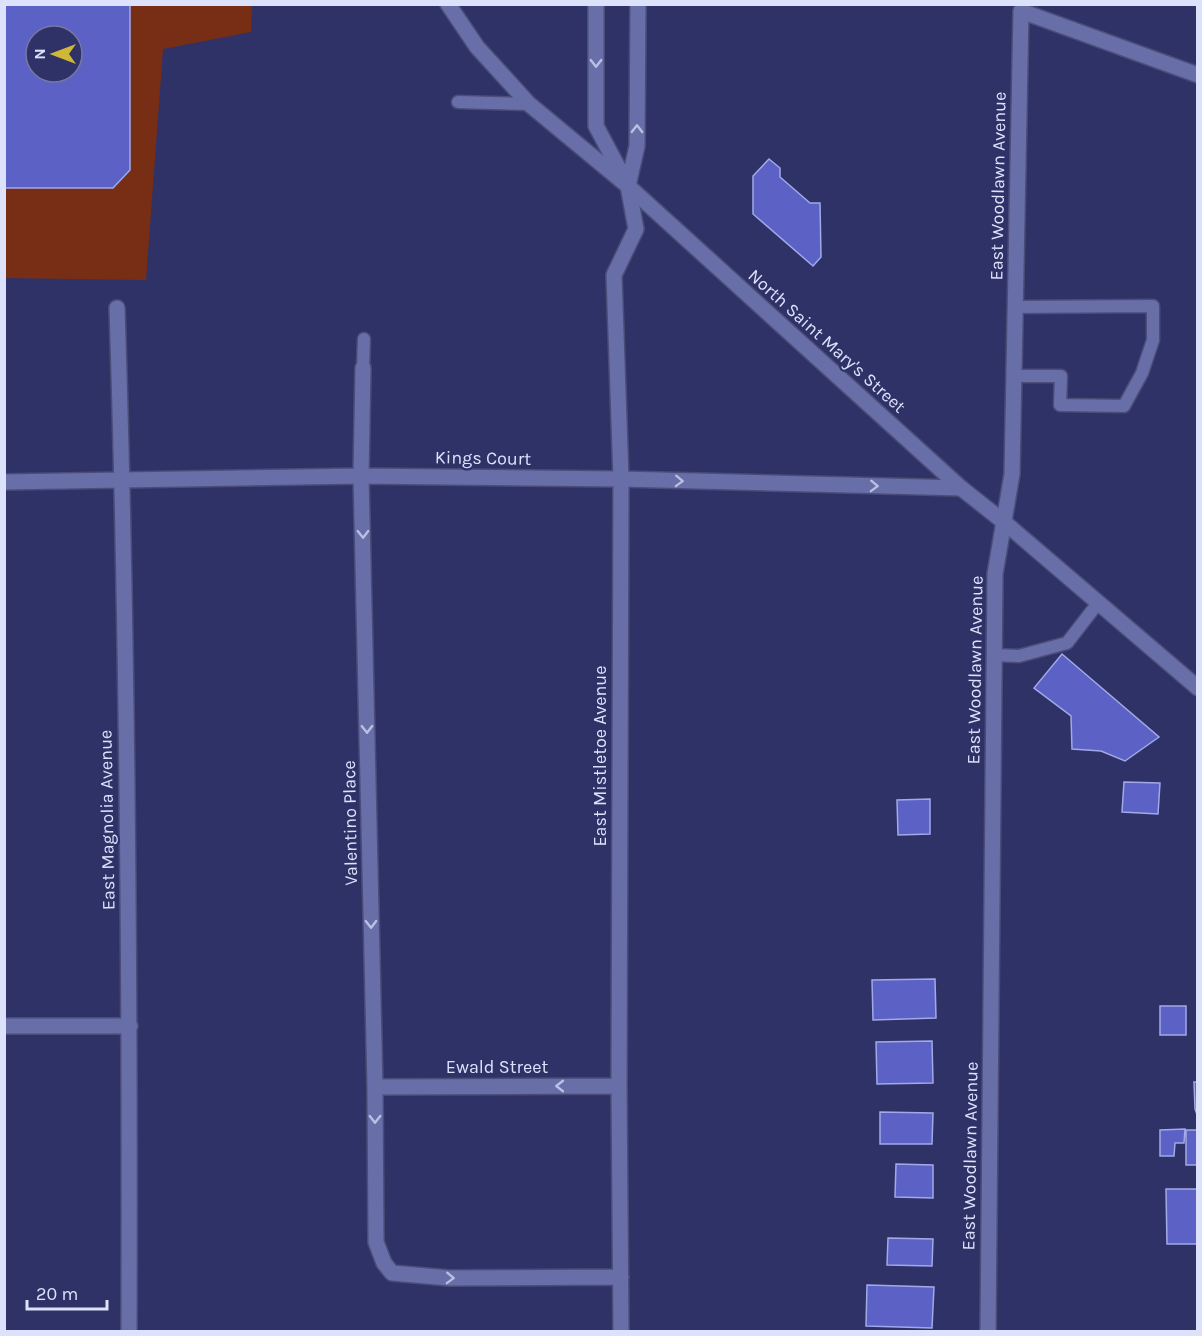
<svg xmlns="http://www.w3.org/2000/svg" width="1202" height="1336" font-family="Karla,sans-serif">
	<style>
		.green { fill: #782e15; fill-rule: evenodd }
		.building { fill: #5c61c5; stroke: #a1a9e8; stroke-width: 1.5; fill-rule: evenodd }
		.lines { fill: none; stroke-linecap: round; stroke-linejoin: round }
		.lane-casing { stroke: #4b4d78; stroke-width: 15 }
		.street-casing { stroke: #4b4d78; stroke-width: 18 }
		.secondary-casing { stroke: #4b4d78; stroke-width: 18 }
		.lane { stroke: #676ea8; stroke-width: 12 }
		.street { stroke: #676ea8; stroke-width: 15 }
		.secondary { stroke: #676ea8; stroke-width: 15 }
		.oneway { stroke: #babfe3 }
		.labels { text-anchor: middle; stroke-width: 4.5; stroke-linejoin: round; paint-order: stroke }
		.street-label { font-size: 18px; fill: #dde2fc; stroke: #2f3267 }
	</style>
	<rect width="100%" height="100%" fill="#2f3267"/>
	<!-- green -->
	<path class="green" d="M 5,5 L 252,5 L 251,32 L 163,49 L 146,280 L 5,278 ZM 36,36 L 72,36 L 72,72 L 36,72 Z"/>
	<!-- building -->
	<path class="building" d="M 4,4 L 130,4 L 130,170 L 113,188 L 4,188 ZM 36,36 L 72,36 L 72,72 L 36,72 Z
		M 769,159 L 780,168 L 780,177 L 810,203 L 820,203 L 821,257 L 813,266 L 753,214 L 753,176 Z
		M 1062,654 L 1159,737 L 1125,761 L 1101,751 L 1072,749 L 1071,716 L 1034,688 Z
		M 1124,782 L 1160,783 L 1158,814 L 1122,812 Z
		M 930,799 L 930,834 L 898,835 L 897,800 Z
		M 935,979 L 936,1018 L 873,1020 L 872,980 Z
		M 1160,1006 L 1186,1006 L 1186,1035 L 1160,1035 Z
		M 932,1041 L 933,1083 L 877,1084 L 876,1042 Z
		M 1194,1082 L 1198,1082 L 1198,1117 L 1195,1109 Z
		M 880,1112 L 933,1113 L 932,1144 L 880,1144 Z
		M 1185,1129 L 1184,1143 L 1175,1143 L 1174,1156 L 1160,1156 L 1160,1130 Z
		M 1186,1130 L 1198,1130 L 1198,1183 L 1197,1165 L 1186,1165 Z
		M 896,1164 L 933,1165 L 933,1198 L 895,1197 Z
		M 1166,1189 L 1198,1189 L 1198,1244 L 1167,1244 Z
		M 888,1238 L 933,1239 L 932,1266 L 887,1265 Z
		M 867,1285 L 934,1287 L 932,1328 L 866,1326 Z"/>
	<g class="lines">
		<defs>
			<path id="lane" d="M 458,102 L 529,104
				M 363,368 L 364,339
				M 1014,376 L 1061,376 L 1060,405 L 1124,406 L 1142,373 L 1153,340 L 1153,306 L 1015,307
				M 994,655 L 1019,656 L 1067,643 L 1098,603"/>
			<path id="street" d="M 596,4 L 596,126 L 628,186 L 636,229 L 614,275 L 621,479 L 619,1086 L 621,1332
				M 628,186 L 637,146 L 638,4
				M 117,308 C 128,649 130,990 129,1332
				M 363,368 L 361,476 L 375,1087 L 376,1242 L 384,1263 L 392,1273 L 449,1278 L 621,1277
				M 4,482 L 361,476 L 621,479 L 961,488
				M 4,1026 L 130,1026
				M 375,1087 L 619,1086
				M 988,1332 L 995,574 L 1012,474 L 1021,11 L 1198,75"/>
			<path id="secondary" d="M 448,4 L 477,47 L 529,104 L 628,186 L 961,488 L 1004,522 L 1198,688"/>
		</defs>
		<!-- lane casing -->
		<use href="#lane" class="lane-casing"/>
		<!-- street casing -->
		<use href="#street" class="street-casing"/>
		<!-- secondary casing -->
		<use href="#secondary" class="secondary-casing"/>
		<!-- lane -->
		<use href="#lane" class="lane"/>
		<!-- street -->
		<use href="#street" class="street"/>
		<!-- secondary -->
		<use href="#secondary" class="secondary"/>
	</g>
	<!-- one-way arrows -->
	<defs><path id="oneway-chevron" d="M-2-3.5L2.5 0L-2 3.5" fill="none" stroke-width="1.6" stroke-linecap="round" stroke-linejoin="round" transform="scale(1.5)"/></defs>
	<g class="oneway">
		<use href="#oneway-chevron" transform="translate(596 63) rotate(90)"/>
		<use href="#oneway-chevron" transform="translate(637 129) rotate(-90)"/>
		<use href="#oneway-chevron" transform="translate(679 481) rotate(2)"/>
		<use href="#oneway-chevron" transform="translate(874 486) rotate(2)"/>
		<use href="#oneway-chevron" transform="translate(363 534) rotate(89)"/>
		<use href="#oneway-chevron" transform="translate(367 729) rotate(89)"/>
		<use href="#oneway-chevron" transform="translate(371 924) rotate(89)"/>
		<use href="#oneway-chevron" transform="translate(560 1086) rotate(180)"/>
		<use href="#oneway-chevron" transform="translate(375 1119) rotate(90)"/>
		<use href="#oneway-chevron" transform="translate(450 1278) rotate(2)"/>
	</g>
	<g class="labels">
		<!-- street labels -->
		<g class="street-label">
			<text transform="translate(998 186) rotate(-89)" y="6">East Woodlawn Avenue</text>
			<text transform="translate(827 341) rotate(42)" y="6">North Saint Mary's Street</text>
			<text transform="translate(483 458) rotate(1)" y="6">Kings Court</text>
			<text transform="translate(975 670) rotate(-89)" y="6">East Woodlawn Avenue</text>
			<text transform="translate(600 756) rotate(-90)" y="6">East Mistletoe Avenue</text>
			<text transform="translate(107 820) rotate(-91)" y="6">East Magnolia Avenue</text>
			<text transform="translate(350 823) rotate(-91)" y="6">Valentino Place</text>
			<text x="497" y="1073">Ewald Street</text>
			<text transform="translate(970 1156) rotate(-89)" y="6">East Woodlawn Avenue</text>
		</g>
	</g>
	<!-- border -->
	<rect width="1202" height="1336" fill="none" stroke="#dde2fc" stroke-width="12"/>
	<!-- north arrow -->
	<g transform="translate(54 54) rotate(270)"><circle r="28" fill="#2f3267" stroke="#7578a3" stroke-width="1.5"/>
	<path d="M0-4.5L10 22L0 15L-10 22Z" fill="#d0b836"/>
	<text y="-9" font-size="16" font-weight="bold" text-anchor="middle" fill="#dde2fc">N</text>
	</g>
	<!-- scale -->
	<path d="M27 1300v9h80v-9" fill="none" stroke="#dde2fc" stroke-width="3"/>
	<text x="36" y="1300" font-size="18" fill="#dde2fc" stroke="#2f3267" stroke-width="4.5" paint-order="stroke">20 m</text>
</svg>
